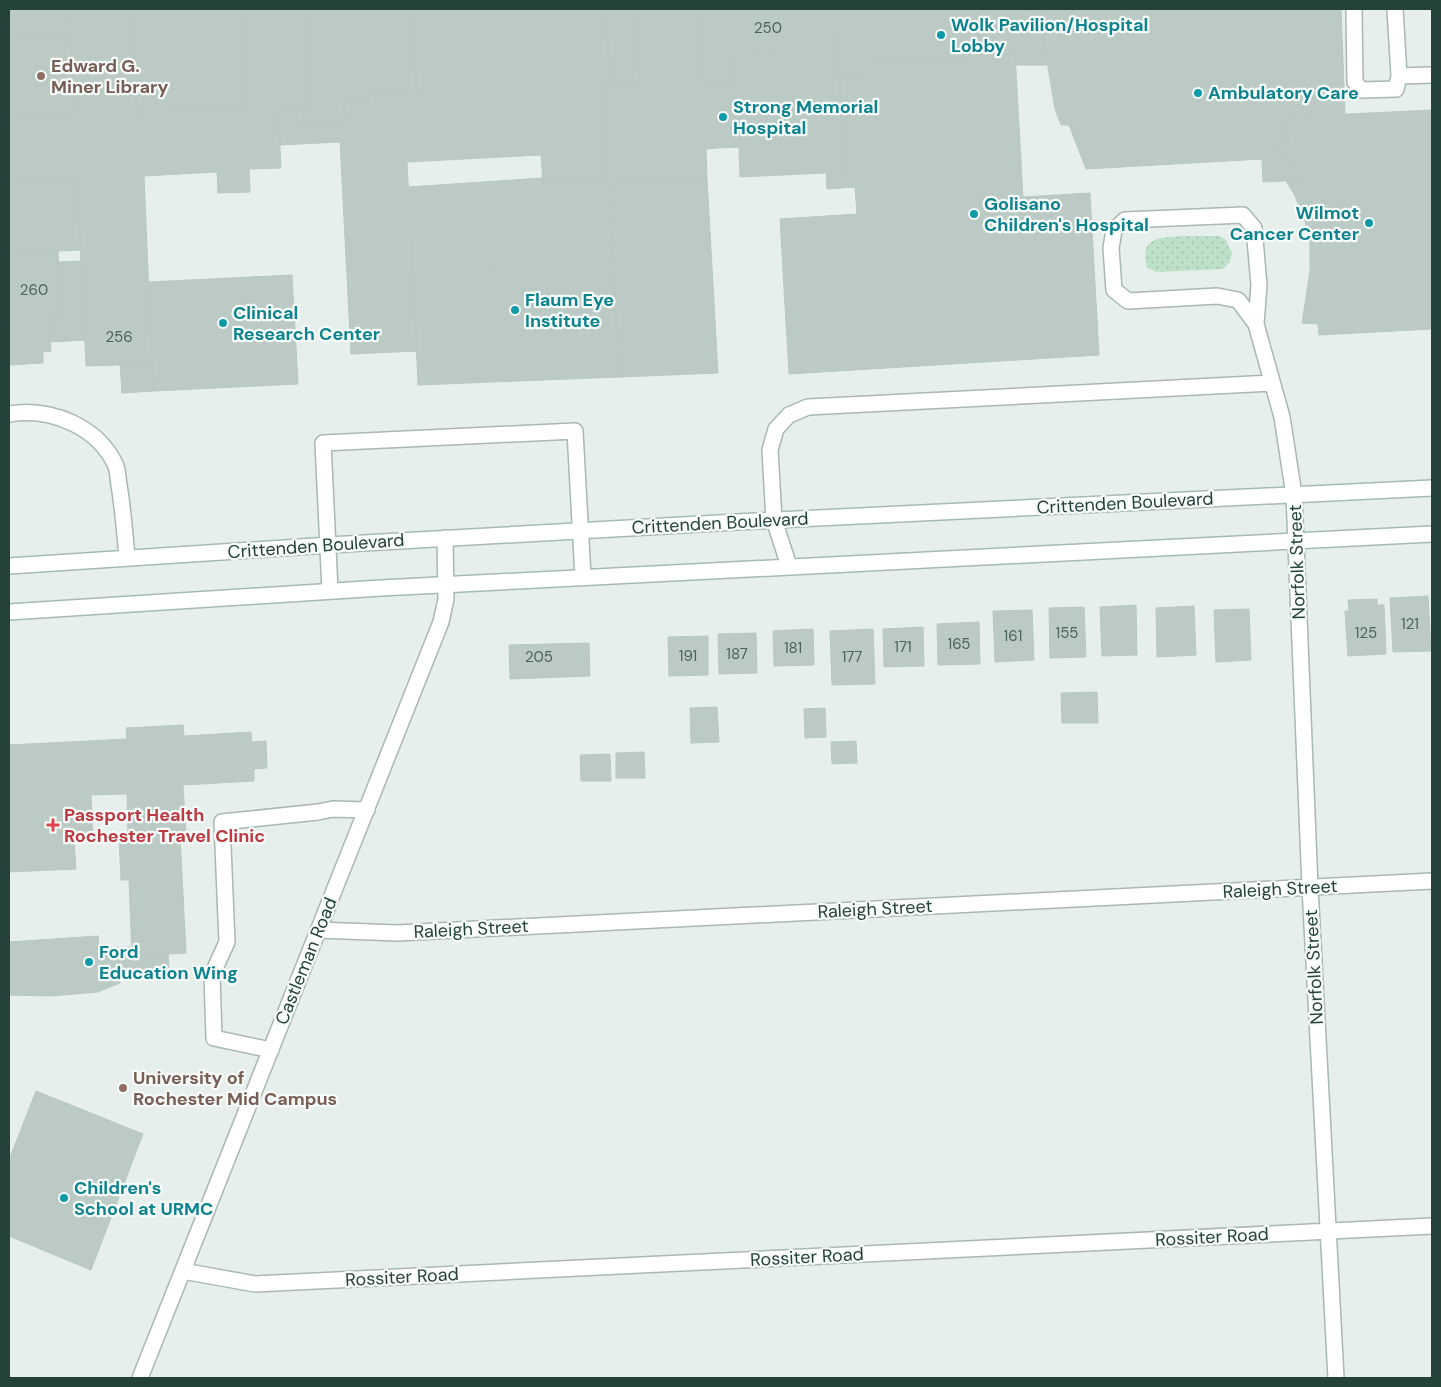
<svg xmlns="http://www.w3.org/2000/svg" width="1441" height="1387" font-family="'DM Sans',sans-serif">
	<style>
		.grass { fill: url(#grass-dots) }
		.building { fill: #bbcac4; stroke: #b8c9c2 }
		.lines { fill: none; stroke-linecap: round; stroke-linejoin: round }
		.lane-casing { stroke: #a8b8b2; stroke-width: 18 }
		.street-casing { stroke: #a8b8b2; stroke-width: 18 }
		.secondary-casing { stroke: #a4bbb3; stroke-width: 18 }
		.lane { stroke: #fff; stroke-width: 15 }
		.street { stroke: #fff; stroke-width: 15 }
		.secondary { stroke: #fff; stroke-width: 15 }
		.culture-dot { fill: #0f9aa8; stroke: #f7fbf9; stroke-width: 2 }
		.education-dot { fill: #8d6e63; stroke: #f7fbf9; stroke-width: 2 }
		.health-dot { fill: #e0444e; stroke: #f7fbf9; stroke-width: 2 }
		.labels { text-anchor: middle; stroke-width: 4.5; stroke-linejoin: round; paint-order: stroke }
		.number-label { font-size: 15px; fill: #4a645c }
		.culture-label { font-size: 18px; font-weight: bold; fill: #0d838f; stroke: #f7fbf9; text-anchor: start }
		.education-label { font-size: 18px; font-weight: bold; fill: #785e54; stroke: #f7fbf9; text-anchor: start }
		.street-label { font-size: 18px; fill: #24423a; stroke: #f7fbf9 }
		.health-label { font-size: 18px; font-weight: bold; fill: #be3a42; stroke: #f7fbf9; text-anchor: start }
	</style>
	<defs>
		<pattern id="grass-dots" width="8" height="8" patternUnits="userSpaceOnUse" patternTransform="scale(1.25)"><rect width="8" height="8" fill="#bfe0c8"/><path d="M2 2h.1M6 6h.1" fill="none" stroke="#a4c1ad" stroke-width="1.8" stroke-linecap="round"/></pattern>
	</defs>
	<rect width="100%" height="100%" fill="#e6efeb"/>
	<!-- grass -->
	<path class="grass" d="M 1184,236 L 1219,236 L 1226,240 L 1232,253 L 1230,262 L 1223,269 L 1156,272 L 1147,267 C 1139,235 1162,238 1184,236 Z"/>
	<!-- building -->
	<path class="building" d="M 9,9 L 69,9 L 70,34 L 20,36 L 17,30 L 9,25 Z
		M 69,9 L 131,9 L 137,113 L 246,108 L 241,9 L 305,9 L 310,108 L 278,109 L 281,168 L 249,169 L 250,192 L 218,193 L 217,172 L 144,176 L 152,364 L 86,366 L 77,180 L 9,183 L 9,120 L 75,116 Z
		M 131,9 L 241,9 L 246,108 L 137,113 Z
		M 305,9 L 412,9 L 417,97 L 410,98 L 409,91 L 368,93 L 369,101 L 344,102 L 345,123 L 297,126 L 296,108 L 310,108 Z
		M 412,9 L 606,9 L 610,86 L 417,97 Z
		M 606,9 L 636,9 L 640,84 L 610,86 Z
		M 636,9 L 696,9 L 700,83 L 734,82 L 732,53 L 838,48 L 845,172 L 740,177 L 739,147 L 717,148 L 706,149 L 707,179 L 606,184 L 602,87 L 640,84 Z
		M 696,9 L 838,9 L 838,48 L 732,53 L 734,82 L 700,83 Z
		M 838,9 L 1044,9 L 1044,43 L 1047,65 L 1016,65 L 1015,54 L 869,62 L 869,75 L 839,77 Z
		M 1044,9 L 1341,9 L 1345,113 L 1286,117 L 1288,144 L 1273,145 L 1282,152 L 1302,180 L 1263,182 L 1262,159 L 1086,169 L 1069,125 L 1061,125 L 1055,109 L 1044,43 Z
		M 9,25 L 17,30 L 20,36 L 70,34 L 75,116 L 9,120 Z
		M 1015,54 L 1023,197 L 1090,193 L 1099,355 L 789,374 L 780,219 L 857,214 L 855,187 L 827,189 L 826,173 L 845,172 L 839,77 L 869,75 L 869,62 Z
		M 602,87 L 606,179 L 543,182 L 541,155 L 407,162 L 417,351 L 351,354 L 340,142 L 280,145 L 278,109 L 296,108 L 297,126 L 345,123 L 344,102 L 369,101 L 368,93 L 409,91 L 410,98 Z
		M 1432,110 L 1432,329 L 1319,335 L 1318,324 L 1302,323 L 1310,271 L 1310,243 L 1304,217 L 1294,194 L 1286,181 L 1302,180 L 1282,152 L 1273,145 L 1288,144 L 1286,117 Z
		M 542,178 L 543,182 L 606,179 L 606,184 L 609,184 L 613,262 L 413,272 L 409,187 Z
		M 707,179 L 718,373 L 619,377 L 609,184 Z
		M 77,180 L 81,250 L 9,253 L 9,183 Z
		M 58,251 L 61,318 L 9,321 L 9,253 Z
		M 81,261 L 85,340 L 50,342 L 49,319 L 61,318 L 58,262 Z
		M 613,262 L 619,377 L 418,385 L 413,272 Z
		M 292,275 L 298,384 L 154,391 L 148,282 Z
		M 49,319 L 51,351 L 43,352 L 43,363 L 9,365 L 9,321 Z
		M 152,364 L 154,391 L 122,393 L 120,365 Z
		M 1428,596 L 1431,651 L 1393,652 L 1390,598 Z
		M 1377,599 L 1377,605 L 1384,605 L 1386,654 L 1348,656 L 1345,611 L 1349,611 L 1348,600 Z
		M 1136,605 L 1137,655 L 1102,656 L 1100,607 Z
		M 1194,606 L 1196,655 L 1157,657 L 1156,608 Z
		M 1084,607 L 1086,657 L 1050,658 L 1049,608 Z
		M 1249,609 L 1251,660 L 1216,662 L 1214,610 Z
		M 1032,610 L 1034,660 L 995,662 L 993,611 Z
		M 979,622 L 980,664 L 938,665 L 937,624 Z
		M 923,627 L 924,666 L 884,667 L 883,629 Z
		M 813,629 L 814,665 L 774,666 L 773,631 Z
		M 873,629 L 875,684 L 832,685 L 830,631 Z
		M 756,633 L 757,673 L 719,674 L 718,634 Z
		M 708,636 L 708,675 L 669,676 L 668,637 Z
		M 589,643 L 590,676 L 510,679 L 509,645 Z
		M 1097,692 L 1098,723 L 1062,723 L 1061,693 Z
		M 717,707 L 719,742 L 691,743 L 690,708 Z
		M 825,708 L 826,737 L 805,738 L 804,709 Z
		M 183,725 L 184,736 L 251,732 L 252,742 L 266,741 L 267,768 L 254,769 L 254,781 L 183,785 L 186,834 L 180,835 L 186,953 L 132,956 L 129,880 L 121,880 L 119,837 L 128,837 L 127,794 L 91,795 L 93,841 L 74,842 L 76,869 L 9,872 L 9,745 L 127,739 L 126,728 Z
		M 856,741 L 857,763 L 832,764 L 831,742 Z
		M 644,752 L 645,778 L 616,778 L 616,753 Z
		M 610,754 L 611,781 L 581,781 L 580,755 Z
		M 98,936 L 99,948 L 132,947 L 132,956 L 168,954 L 169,967 L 120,971 L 120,983 L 98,992 L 51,996 L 9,995 L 9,942 Z
		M 36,1091 L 143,1134 L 91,1270 L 9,1236 L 9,1160 Z"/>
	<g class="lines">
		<defs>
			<path id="lane" d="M 1354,9 L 1355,82 L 1361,90 L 1396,89 L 1399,76 L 1395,9
				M 1399,76 L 1432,75
				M 1256,324 L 1238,300 L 1217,296 L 1128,301 L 1114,290 L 1111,248 L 1114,230 L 1125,220 L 1243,215 L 1254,228 L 1259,285 L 1256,324 L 1282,417 L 1294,495
				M 9,414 C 50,407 98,426 116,466 C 118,472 118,479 119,485 C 123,509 125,534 127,558
				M 789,566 L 774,520 L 770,450 L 776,429 L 789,415 L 808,407 L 1272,383
				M 330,591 L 323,443 L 575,431 L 583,577
				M 271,1050 L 214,1038 L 212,975 L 227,942 L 222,822 L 318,812 L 333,809 L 367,810"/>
			<path id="street" d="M 1294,495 L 1310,887 L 1336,1378
				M 318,930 L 397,933 L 1432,881
				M 183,1271 L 255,1284 L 1432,1226
				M 140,1378 L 441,622 L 446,599 L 445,538"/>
			<path id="secondary" d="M 9,566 L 329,545 L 736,522 L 1432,488
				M 9,612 L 381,588 L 1432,534"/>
		</defs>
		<!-- lane casing -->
		<use href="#lane" class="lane-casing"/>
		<!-- street casing -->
		<use href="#street" class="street-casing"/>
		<!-- secondary casing -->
		<use href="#secondary" class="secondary-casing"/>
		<!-- lane -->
		<use href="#lane" class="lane"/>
		<!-- street -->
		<use href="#street" class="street"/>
		<!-- secondary -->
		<use href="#secondary" class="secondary"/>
	</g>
	<!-- markers -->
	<g class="culture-dot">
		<circle cx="941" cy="35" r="5"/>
		<circle cx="1198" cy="93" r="5"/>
		<circle cx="723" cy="117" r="5"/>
		<circle cx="974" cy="214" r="5"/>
		<circle cx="1369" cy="223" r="5"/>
		<circle cx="515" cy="310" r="5"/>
		<circle cx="223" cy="323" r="5"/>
		<circle cx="89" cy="962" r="5"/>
		<circle cx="64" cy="1198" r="5"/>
	</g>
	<g class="education-dot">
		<circle cx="41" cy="76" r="5"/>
		<circle cx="123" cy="1088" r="5"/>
	</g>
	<path class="health-dot" d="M50.5 817.5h5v5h5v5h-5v5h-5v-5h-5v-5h5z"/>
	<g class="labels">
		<!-- number labels -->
		<g class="number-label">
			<text x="768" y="33">250</text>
			<text x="34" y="295">260</text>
			<text x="119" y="342">256</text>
			<text x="1410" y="629">121</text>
			<text x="1067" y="638">155</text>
			<text x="1366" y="638">125</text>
			<text x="1013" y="641">161</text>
			<text x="959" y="649">165</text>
			<text x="903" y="652">171</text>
			<text x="793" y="653">181</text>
			<text x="737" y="659">187</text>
			<text x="688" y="661">191</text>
			<text x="539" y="662">205</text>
			<text x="852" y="662">177</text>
		</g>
		<!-- culture labels -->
		<g class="culture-label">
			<text x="951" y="31">Wolk Pavilion/Hospital<tspan x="951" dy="21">Lobby</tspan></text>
			<text x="1208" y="99">Ambulatory Care</text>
			<text x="733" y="113">Strong Memorial<tspan x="733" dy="21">Hospital</tspan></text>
			<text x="984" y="210">Golisano<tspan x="984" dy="21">Children's Hospital</tspan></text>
			<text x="1359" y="219" text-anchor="end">Wilmot<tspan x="1359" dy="21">Cancer Center</tspan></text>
			<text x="525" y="306">Flaum Eye<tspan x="525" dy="21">Institute</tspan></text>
			<text x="233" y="319">Clinical<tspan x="233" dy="21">Research Center</tspan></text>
			<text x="99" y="958">Ford<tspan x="99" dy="21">Education Wing</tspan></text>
			<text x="74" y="1194">Children's<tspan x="74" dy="21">School at URMC</tspan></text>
		</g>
		<!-- education labels -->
		<g class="education-label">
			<text x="51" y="72">Edward G.<tspan x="51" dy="21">Miner Library</tspan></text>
			<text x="133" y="1084">University of<tspan x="133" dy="21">Rochester Mid Campus</tspan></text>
		</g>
		<!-- street labels -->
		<g class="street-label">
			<text transform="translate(1125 503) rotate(-3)" y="6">Crittenden Boulevard</text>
			<text transform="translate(720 523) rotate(-3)" y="6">Crittenden Boulevard</text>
			<text transform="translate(316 546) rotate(-4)" y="6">Crittenden Boulevard</text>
			<text transform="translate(1297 562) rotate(-92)" y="6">Norfolk Street</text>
			<text transform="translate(1280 889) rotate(-3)" y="6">Raleigh Street</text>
			<text transform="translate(875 909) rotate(-3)" y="6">Raleigh Street</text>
			<text transform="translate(471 929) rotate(-3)" y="6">Raleigh Street</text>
			<text transform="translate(306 961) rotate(-68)" y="6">Castleman Road</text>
			<text transform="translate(1314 967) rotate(-93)" y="6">Norfolk Street</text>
			<text transform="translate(1212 1237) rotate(-3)" y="6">Rossiter Road</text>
			<text transform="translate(807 1257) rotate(-3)" y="6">Rossiter Road</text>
			<text transform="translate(402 1277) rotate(-3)" y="6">Rossiter Road</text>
		</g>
		<!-- health labels -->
		<g class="health-label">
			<text x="64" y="821">Passport Health<tspan x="64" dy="21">Rochester Travel Clinic</tspan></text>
		</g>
	</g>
	<!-- border -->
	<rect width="1441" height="1387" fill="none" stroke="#24423a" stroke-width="20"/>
</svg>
